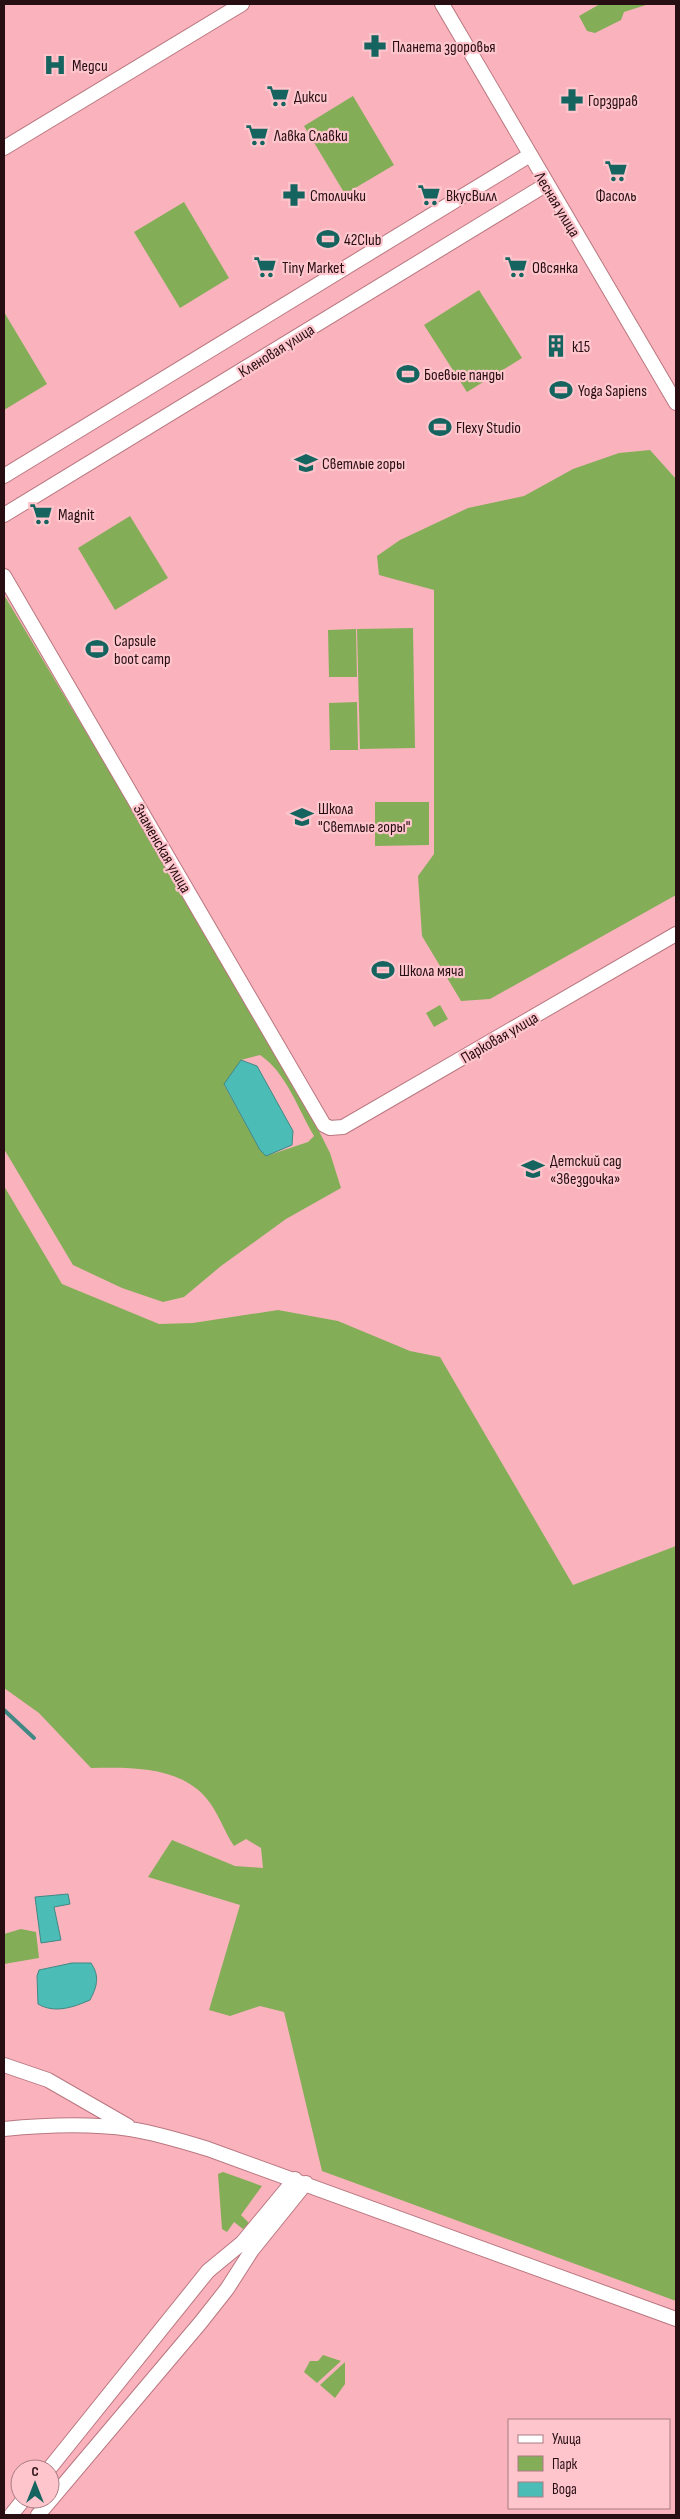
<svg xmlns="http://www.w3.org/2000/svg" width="680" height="2519" font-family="'Sofia Sans Condensed',sans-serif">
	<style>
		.green { fill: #84ad58; fill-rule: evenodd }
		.water { fill: #4cbcb6; stroke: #418885 }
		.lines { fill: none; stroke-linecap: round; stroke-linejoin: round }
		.stream { stroke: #418885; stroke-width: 4 }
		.minor-casing { stroke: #b97780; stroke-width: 16 }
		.minor { stroke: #fff; stroke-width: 14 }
		.labels { text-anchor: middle; stroke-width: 4.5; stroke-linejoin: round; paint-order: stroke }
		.poi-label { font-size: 16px; fill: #260e12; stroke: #ffc5cc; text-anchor: start }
		.street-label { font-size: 16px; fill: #260e12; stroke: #ffc5cc }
	</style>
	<rect width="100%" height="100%" fill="#fab3bc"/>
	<!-- green -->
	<path class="green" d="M 600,4 L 649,4 L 624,12 L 621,20 L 595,33 L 587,31 L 579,16 Z
		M 353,96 L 394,165 L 345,194 L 304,126 Z
		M 184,202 L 229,278 L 180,308 L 134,232 Z
		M 479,290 L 522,358 L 467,392 L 424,325 Z
		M 4,312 L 47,384 L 4,410 Z
		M 650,450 L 676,479 L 676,895 L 490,999 L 461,1001 L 422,936 L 418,876 L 434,854 L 434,590 L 379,575 L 377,556 L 400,540 L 468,508 L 524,496 L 573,469 L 619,453 Z
		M 130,516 L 168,578 L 115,610 L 78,548 Z
		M 4,595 L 202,926 L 317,1127 L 330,1153 L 341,1188 L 286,1219 L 221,1266 L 184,1297 L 163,1302 L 122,1288 L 73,1265 L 4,1149 ZM 260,1055 C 286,1072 298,1109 314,1136 L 308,1142 L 266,1156 L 260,1150 L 224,1085 L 241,1060 Z
		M 413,628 L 415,748 L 360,749 L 357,629 Z
		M 356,629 L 357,677 L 329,677 L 328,630 Z
		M 357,702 L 358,750 L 330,750 L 329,703 Z
		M 375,802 L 429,802 L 429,845 L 375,846 Z
		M 440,1005 L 448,1019 L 434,1027 L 426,1013 Z
		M 4,1186 L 62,1284 L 159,1324 L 193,1323 L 278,1310 L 338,1321 L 410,1351 L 440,1357 L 573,1585 L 676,1546 L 676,2301 L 322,2171 L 284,2012 L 260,2006 L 230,2016 L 209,2010 L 240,1905 L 148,1877 L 172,1840 L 235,1866 L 263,1868 L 261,1848 L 246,1839 L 234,1846 C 224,1831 218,1812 207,1799 C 180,1766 130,1767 91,1768 L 39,1713 L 4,1688 Z
		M 21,1929 L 36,1932 L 39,1958 L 4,1964 L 4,1934 Z
		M 223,2172 L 262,2186 L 241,2215 L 249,2223 L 243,2229 L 234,2222 L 227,2232 L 222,2229 L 218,2174 Z
		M 323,2355 L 341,2361 L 317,2383 L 304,2372 L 310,2361 L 318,2361 Z
		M 345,2362 L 345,2384 L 335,2398 L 320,2385 Z"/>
	<!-- water -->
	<path class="water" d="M 241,1060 L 257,1066 L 293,1131 L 292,1145 L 266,1156 L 260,1150 L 224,1084 Z
		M 68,1894 L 70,1904 L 54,1907 L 61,1940 L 41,1943 L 35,1897 Z
		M 72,1963 L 91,1963 C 100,1976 97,1987 90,2000 C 74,2007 55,2014 38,2004 L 37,1976 L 39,1970 Z"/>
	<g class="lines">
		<!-- stream -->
		<path class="stream" d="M 4,1710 L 34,1738"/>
		<defs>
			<path id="minor" d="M 442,4 L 676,403
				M 4,148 L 242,4
				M 4,476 L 530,155
				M 4,515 L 547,184
				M 4,576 L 324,1125 L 330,1128 L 343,1127 L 676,934
				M 4,2065 L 48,2080 L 128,2126
				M 4,2129 C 45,2125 88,2123 130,2129 C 156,2133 182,2141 208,2149 L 676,2319
				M 49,2469 L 208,2271 L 242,2243 L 295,2179
				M 11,2515 L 24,2499
				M 38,2515 L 201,2322 L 227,2289 L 252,2250 L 306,2183"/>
		</defs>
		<!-- minor casing -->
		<use href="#minor" class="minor-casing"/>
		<!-- minor -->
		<use href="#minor" class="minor"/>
	</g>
	<!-- icons -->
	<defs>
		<symbol id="pharmacy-bare" viewBox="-9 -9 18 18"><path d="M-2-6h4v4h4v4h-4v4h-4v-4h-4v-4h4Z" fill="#156460" stroke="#ffc5cc" stroke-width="2.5" paint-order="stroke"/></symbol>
		<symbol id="hospital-bare" viewBox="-9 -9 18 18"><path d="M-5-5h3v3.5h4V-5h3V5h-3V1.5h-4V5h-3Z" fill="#156460" stroke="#ffc5cc" stroke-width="2.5" paint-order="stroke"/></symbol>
		<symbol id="supermarket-bare" viewBox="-9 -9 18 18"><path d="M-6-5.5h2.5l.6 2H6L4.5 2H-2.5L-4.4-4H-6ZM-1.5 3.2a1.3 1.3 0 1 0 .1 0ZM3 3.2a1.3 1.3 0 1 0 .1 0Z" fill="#156460" stroke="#ffc5cc" stroke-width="2.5" paint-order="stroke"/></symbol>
		<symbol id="stadium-bare" viewBox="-9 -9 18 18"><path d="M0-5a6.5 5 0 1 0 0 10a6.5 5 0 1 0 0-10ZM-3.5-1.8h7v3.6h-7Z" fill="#156460" stroke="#ffc5cc" stroke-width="2.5" paint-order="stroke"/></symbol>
		<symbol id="building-bare" viewBox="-9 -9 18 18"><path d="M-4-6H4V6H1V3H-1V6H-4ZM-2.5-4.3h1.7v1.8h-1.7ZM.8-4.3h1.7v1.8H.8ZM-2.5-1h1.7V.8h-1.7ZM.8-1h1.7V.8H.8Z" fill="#156460" stroke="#ffc5cc" stroke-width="2.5" paint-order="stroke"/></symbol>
		<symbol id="school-bare" viewBox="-9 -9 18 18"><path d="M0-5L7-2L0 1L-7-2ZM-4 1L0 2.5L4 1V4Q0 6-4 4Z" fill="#156460" stroke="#ffc5cc" stroke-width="2.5" paint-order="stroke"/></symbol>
	</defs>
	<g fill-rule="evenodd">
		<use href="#pharmacy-bare" x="359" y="30" width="32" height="32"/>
		<use href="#hospital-bare" x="39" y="49" width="32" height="32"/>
		<use href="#supermarket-bare" x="262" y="80" width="32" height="32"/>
		<use href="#pharmacy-bare" x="556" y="84" width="32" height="32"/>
		<use href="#supermarket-bare" x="241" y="119" width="32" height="32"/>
		<use href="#supermarket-bare" x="600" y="155" width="32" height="32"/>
		<use href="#pharmacy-bare" x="278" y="179" width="32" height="32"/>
		<use href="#supermarket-bare" x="413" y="179" width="32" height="32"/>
		<use href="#stadium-bare" x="312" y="223" width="32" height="32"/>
		<use href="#supermarket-bare" x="249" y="251" width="32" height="32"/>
		<use href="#supermarket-bare" x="500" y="251" width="32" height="32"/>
		<use href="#building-bare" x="540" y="330" width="32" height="32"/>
		<use href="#stadium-bare" x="392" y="358" width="32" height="32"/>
		<use href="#stadium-bare" x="545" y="374" width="32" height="32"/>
		<use href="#stadium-bare" x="424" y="411" width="32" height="32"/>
		<use href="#school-bare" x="290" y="447" width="32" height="32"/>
		<use href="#supermarket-bare" x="25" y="498" width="32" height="32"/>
		<use href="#stadium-bare" x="81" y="633" width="32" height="32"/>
		<use href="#school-bare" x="286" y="801" width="32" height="32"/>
		<use href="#stadium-bare" x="367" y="954" width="32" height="32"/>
		<use href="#school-bare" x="517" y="1153" width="32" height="32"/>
	</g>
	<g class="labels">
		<!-- poi labels -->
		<g class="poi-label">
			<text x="392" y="52">Планета здоровья</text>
			<text x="72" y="71">Медси</text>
			<text x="294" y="102">Дикси</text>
			<text x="588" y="106">Горздрав</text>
			<text x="274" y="141">Лавка Славки</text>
			<text x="310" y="201">Столички</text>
			<text x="446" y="201">ВкусВилл</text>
			<text x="616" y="201" text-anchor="middle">Фасоль</text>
			<text x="344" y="245">42Club</text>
			<text x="282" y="273">Tiny Market</text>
			<text x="532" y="273">Овсянка</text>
			<text x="572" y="352">к15</text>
			<text x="424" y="380">Боевые панды</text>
			<text x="578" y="396">Yoga Sapiens</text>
			<text x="456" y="433">Flexy Studio</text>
			<text x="322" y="469">Светлые горы</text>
			<text x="58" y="520">Magnit</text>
			<text x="114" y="646">Capsule<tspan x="114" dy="18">boot camp</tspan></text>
			<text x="318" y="814">Школа<tspan x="318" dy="18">"Светлые горы"</tspan></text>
			<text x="399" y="976">Школа мяча</text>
			<text x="550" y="1166">Детский сад<tspan x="550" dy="18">«Звездочка»</tspan></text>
		</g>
		<!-- street labels -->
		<g class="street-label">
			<text transform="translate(558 204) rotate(59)" y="6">Лесная улица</text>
			<text transform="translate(276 350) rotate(-32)" y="6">Кленовая улица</text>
			<text transform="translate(163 848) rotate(60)" y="6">Знаменская улица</text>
			<text transform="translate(499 1037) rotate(-30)" y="6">Парковая улица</text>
		</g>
	</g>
	<!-- border -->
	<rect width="680" height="2519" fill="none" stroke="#260e12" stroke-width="10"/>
	<!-- legend -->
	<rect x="508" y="2419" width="162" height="90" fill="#ffc5cc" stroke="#a87c82"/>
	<rect x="518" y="2435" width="25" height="8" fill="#ffffff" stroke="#a87c82"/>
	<text x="552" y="2444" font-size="15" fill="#260e12">Улица</text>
	<rect x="518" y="2456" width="25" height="15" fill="#84ad58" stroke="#a87c82"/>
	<text x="552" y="2469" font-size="15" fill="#260e12">Парк</text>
	<rect x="518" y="2482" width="25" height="15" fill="#4cbcb6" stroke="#a87c82"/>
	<text x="552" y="2494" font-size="15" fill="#260e12">Вода</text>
	<!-- north arrow -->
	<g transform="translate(35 2484)"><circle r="24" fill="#ffc5cc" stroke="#a87c82"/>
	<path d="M0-4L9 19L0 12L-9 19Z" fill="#156460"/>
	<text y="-8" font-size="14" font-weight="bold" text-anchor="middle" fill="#260e12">С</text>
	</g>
</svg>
